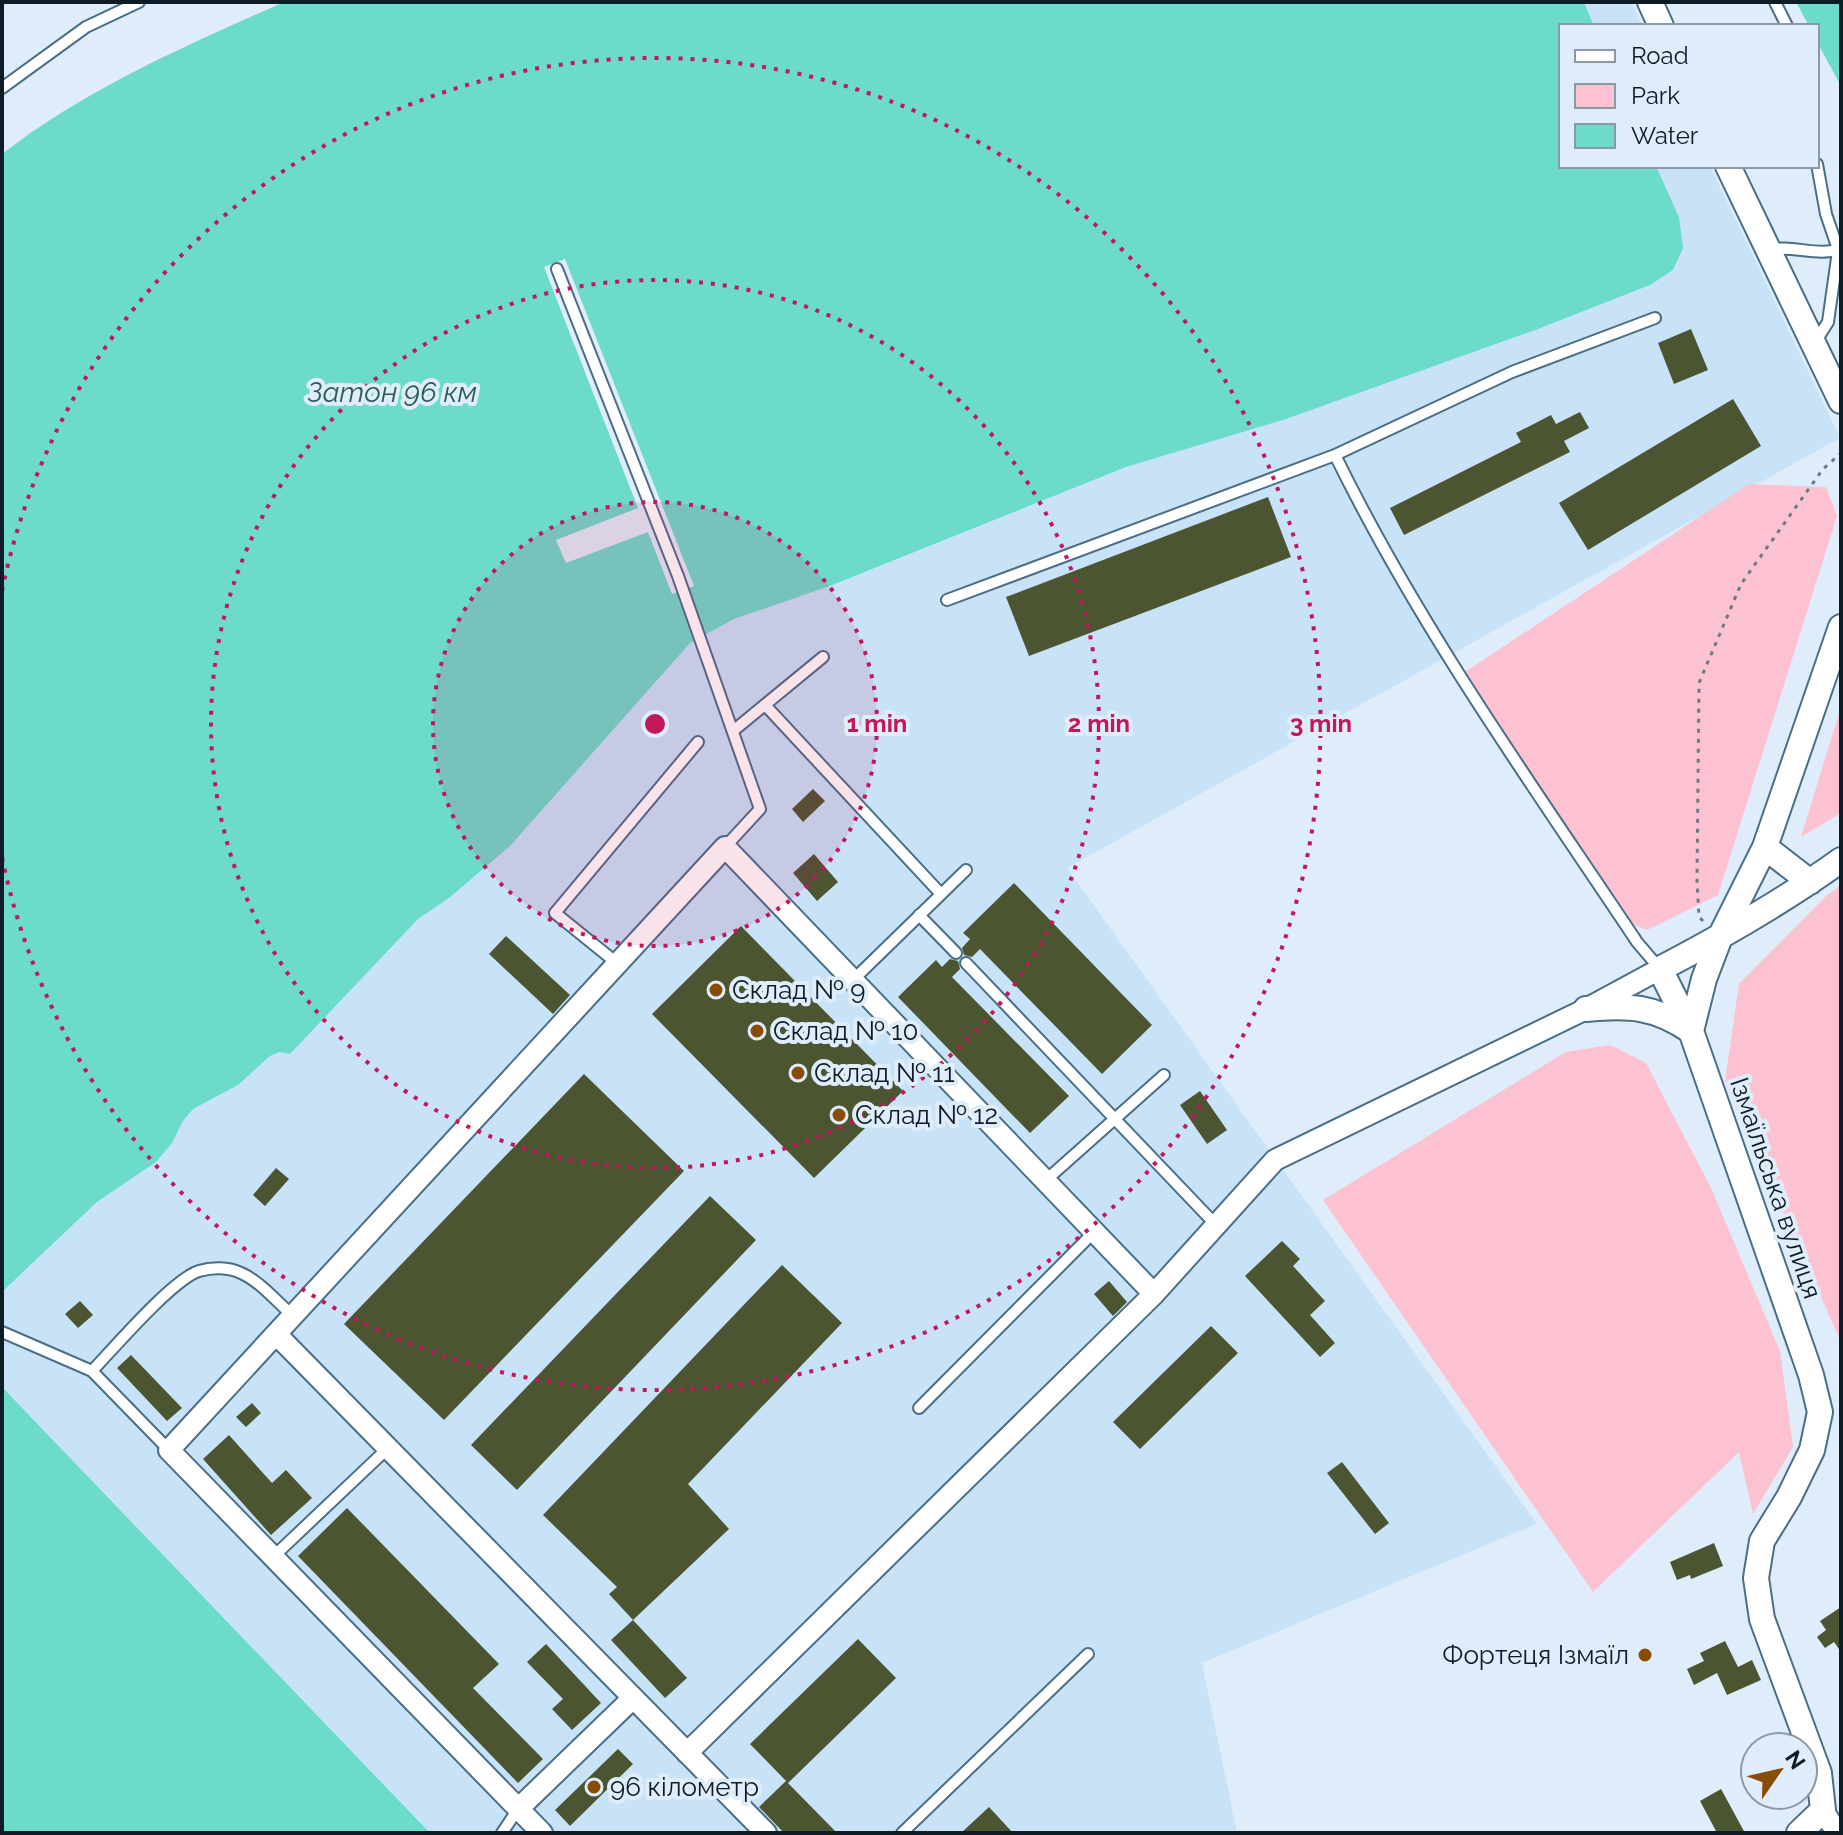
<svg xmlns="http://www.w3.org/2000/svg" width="1843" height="1835" font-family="Raleway,sans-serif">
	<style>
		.built { fill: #c8e3f8 }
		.green { fill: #fdc2d1 }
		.water { fill: #6ddbc9 }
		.pier { fill: #deedf9 }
		.building { fill: #4b5531 }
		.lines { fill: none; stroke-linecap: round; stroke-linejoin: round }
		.service-casing { stroke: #4b6e87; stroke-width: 14 }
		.minor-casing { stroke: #4b6e87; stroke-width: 24 }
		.tertiary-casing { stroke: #4b6e87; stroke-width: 28 }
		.path { stroke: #6c7a85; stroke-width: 3; stroke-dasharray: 4 6; stroke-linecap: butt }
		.service { stroke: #fff; stroke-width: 10 }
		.minor { stroke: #fff; stroke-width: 20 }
		.tertiary { stroke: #fff; stroke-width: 24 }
		.ring { fill: none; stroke: #c2185b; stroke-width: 4; stroke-dasharray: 4 8 }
		.poi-dot { fill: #874c05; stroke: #deedf9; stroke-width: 3 }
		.labels { text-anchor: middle; stroke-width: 8; stroke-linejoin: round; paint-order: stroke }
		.poi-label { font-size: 26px; fill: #0e1c26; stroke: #deedf9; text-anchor: start }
		.street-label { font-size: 26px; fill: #0e1c26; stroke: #deedf9 }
		.water-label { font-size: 28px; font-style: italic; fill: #2b5b53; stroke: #deedf9 }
		.centre { fill: #c2185b; stroke: #deedf9; stroke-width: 4 }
		.ring-label { font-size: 24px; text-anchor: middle; font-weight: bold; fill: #c2185b; stroke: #deedf9; stroke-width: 8; stroke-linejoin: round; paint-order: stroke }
	</style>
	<rect width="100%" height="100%" fill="#deedf9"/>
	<!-- built -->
	<path class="built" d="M 1584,2 L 1631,2 L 1643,26 L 1594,26 Z
		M 1656,166 L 1710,166 L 1840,438 L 1067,868 L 1537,1524 L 1202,1663 L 1237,1833 L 430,1833 L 2,1387 L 2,1292 L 97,1202 L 156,1162 L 172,1143 L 183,1121 L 193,1109 L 238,1085 L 270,1056 L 279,1052 L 290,1053 L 418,919 L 449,898 L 690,643 L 734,619 L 831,586 L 1126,467 L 1286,419 L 1538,329 L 1650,285 L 1679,217 Z"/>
	<!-- green -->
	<path class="green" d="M 1749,484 L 1826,487 L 1837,516 L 1718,895 L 1647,930 L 1627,922 L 1465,672 Z
		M 1841,707 L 1841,813 L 1801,837 Z
		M 1841,885 L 1841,1342 L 1725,1081 L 1739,984 L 1826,896 Z
		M 1610,1045 L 1646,1063 L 1711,1188 L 1780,1351 L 1793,1447 L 1753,1514 L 1739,1452 L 1593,1592 L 1323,1200 L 1566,1052 Z"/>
	<!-- water -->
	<path class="water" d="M 284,2 L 1584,2 L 1594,26 L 1561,26 L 1561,166 L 1656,166 L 1679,217 L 1683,248 L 1673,270 L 1650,285 L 1538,329 L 1286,419 L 1126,467 L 830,586 L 734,619 L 690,643 L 510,846 L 449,898 L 418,919 L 290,1054 L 279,1052 L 270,1056 L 238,1085 L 193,1109 L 183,1121 L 172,1143 L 156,1162 L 97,1202 L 2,1292 L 2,154 C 87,88 187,45 284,2 Z
		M 1796,2 L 1841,2 L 1841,86 L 1817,42 L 1817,26 L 1809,26 Z
		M 2,1387 L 430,1833 L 2,1833 Z"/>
	<!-- pier -->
	<path class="pier" d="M 565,259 L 694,586 L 672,594 L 648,532 L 566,563 L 556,540 L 638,508 L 544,267 Z"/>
	<!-- building -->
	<path class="building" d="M 1691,329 L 1708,370 L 1674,384 L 1658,343 Z
		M 1733,399 L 1761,446 L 1588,550 L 1559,503 Z
		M 1580,412 L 1589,428 L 1564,441 L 1570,452 L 1404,535 L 1390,508 L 1521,442 L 1516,433 L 1551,415 L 1556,424 Z
		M 1268,497 L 1291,557 L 1029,656 L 1006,597 Z
		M 813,789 L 825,801 L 803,822 L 792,809 Z
		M 814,854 L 838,882 L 817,901 L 793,873 Z
		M 1014,883 L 1152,1025 L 1102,1074 L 980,949 L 972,957 L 964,955 L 962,948 L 970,939 L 963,933 Z
		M 741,926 L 903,1091 L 814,1178 L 652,1014 Z
		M 506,936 L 570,995 L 553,1014 L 489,954 Z
		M 950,959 L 958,961 L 960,969 L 952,977 L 1069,1096 L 1030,1133 L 898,997 L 936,960 L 942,967 Z
		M 584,1074 L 684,1171 L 444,1420 L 344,1324 Z
		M 1200,1091 L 1227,1130 L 1207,1144 L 1180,1105 Z
		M 276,1168 L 289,1179 L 265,1206 L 253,1195 Z
		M 710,1196 L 756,1240 L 517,1490 L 471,1445 Z
		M 1282,1241 L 1300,1259 L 1293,1266 L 1325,1301 L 1310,1315 L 1335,1343 L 1320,1357 L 1245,1276 Z
		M 782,1265 L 842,1323 L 688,1484 L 729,1529 L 633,1620 L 609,1594 L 617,1587 L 543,1515 Z
		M 1109,1281 L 1127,1302 L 1113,1316 L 1094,1294 Z
		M 80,1301 L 93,1315 L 78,1328 L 65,1314 Z
		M 1211,1326 L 1238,1353 L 1140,1449 L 1113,1422 Z
		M 131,1355 L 182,1408 L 167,1421 L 117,1368 Z
		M 252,1403 L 261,1413 L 246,1427 L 236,1417 Z
		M 229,1435 L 272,1483 L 286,1470 L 312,1498 L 271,1535 L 203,1459 Z
		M 1342,1462 L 1389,1523 L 1375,1534 L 1327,1473 Z
		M 347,1508 L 499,1664 L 473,1688 L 543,1759 L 518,1783 L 298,1556 Z
		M 1714,1543 L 1723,1566 L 1691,1579 L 1690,1575 L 1677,1580 L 1670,1562 Z
		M 1841,1607 L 1841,1652 L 1834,1642 L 1825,1648 L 1817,1637 L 1826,1630 L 1820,1621 Z
		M 633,1620 L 687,1678 L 665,1698 L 611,1640 Z
		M 858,1639 L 896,1678 L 788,1783 L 750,1744 Z
		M 1725,1641 L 1738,1667 L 1752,1660 L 1761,1680 L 1727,1695 L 1717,1673 L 1694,1685 L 1687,1669 L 1704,1661 L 1700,1653 Z
		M 546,1644 L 601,1703 L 572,1730 L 552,1709 L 563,1699 L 527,1662 Z
		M 618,1749 L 633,1764 L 570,1826 L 555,1810 Z
		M 786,1781 L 837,1833 L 784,1833 L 759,1807 Z
		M 1721,1789 L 1745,1833 L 1717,1833 L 1700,1801 Z
		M 989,1807 L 1013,1833 L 961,1833 Z"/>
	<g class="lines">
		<defs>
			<path id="service" d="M 1775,2 L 1787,26
				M 2,88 L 86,27 L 139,2
				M 1817,164 L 1826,214 L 1840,255
				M 1769,250 C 1792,244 1819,258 1841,248
				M 557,269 L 678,576 L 760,809 L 725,847
				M 1814,344 L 1828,322 L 1838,251
				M 1335,455 C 1419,627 1531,783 1637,942 L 1660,969
				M 947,600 L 1335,455 L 1512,372 L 1655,318
				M 765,705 L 941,894
				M 733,731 L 823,657
				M 919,915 L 956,953
				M 966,963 L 1216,1225
				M 618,964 L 555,913 L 698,742
				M 853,980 L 966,870
				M 1045,1181 L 1164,1075
				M 2,1332 L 92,1371 L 169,1450
				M 92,1371 C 114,1348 173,1279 199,1271 C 212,1267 229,1267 241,1273 C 261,1282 277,1302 293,1316
				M 919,1408 L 1094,1232
				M 273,1557 L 388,1448
				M 502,1833 L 518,1809
				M 902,1833 L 1088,1654"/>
			<path id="minor" d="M 276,1334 L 766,1833
				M 687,1753 L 1154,1294 L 1275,1160 L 1586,1009 L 1660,969
				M 518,1809 L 633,1698
				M 1823,1810 L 1837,1833
				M 542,1833 L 169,1450 L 725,847 L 1154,1294"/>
			<path id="tertiary" d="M 1650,2 L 1661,26
				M 1728,166 L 1841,401
				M 1765,847 L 1810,882
				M 1586,1009 C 1629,1005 1655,1006 1691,1031
				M 1691,1031 L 1704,979 L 1720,937 L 1765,847 L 1841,627
				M 1799,1833 L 1823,1810 L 1819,1773 L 1762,1619 L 1756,1578 L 1762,1541 L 1789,1497 L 1812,1450 L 1820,1412 L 1811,1375 L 1691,1031 L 1660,969 C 1723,936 1784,901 1841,860"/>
		</defs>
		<!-- service casing -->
		<use href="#service" class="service-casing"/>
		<!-- minor casing -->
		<use href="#minor" class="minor-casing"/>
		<!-- tertiary casing -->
		<use href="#tertiary" class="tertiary-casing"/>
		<!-- path -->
		<path class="path" d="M 1703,921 L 1699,917 L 1697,881 L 1699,683 L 1741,584 L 1823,469 L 1841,453"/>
		<!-- service -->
		<use href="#service" class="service"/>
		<!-- minor -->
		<use href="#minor" class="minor"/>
		<!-- tertiary -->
		<use href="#tertiary" class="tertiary"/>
	</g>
	<!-- distance rings -->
	<circle cx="655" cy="724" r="222" fill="#c2185b" fill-opacity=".12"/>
	<g class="ring">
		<circle cx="655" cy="724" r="222"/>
		<circle cx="655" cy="724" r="444"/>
		<path d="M2 591A666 666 0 1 1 2 857"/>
	</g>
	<!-- markers -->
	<g class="poi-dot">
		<circle cx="716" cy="990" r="8"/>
		<circle cx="757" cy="1031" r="8"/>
		<circle cx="798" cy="1073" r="8"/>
		<circle cx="839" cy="1115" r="8"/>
		<circle cx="1645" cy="1655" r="8"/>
		<circle cx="594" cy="1787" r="8"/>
	</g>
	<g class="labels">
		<!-- poi labels -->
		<g class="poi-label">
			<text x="732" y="999">Склад № 9</text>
			<text x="773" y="1040">Склад № 10</text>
			<text x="814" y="1082">Склад № 11</text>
			<text x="855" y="1124">Склад № 12</text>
			<text x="1629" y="1664" text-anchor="end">Фортеця Ізмаїл</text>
			<text x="610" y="1796">96 кілометр</text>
		</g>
		<!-- street labels -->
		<g class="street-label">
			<text transform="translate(1776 1188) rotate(71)" y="9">Ізмаїльська вулиця</text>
		</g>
		<!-- water labels -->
		<g class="water-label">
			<text x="392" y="402">Затон 96 км</text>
		</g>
	</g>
	<circle cx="655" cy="724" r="12" class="centre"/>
	<g class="ring-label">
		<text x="877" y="732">1 min</text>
		<text x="1099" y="732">2 min</text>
		<text x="1321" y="732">3 min</text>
	</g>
	<!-- border -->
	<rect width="1843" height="1835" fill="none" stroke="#0e1c26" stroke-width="8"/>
	<!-- legend -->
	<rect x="1559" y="24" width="260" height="144" fill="#deedf9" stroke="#8b99a5" stroke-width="2"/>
	<rect x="1575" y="50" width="40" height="12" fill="#ffffff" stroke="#8b99a5" stroke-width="2"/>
	<text x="1631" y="64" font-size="24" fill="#0e1c26">Road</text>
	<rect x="1575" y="84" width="40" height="24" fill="#fdc2d1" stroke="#8b99a5" stroke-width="2"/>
	<text x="1631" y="104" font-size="24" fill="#0e1c26">Park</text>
	<rect x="1575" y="124" width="40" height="24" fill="#6ddbc9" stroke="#8b99a5" stroke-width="2"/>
	<text x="1631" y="144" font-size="24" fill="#0e1c26">Water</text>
	<!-- north arrow -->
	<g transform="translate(1779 1771) rotate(56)"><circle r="38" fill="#deedf9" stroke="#8b99a5" stroke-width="2"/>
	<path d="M0-6L14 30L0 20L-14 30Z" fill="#874c05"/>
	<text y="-12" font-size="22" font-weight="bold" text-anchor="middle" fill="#0e1c26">N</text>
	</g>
</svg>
